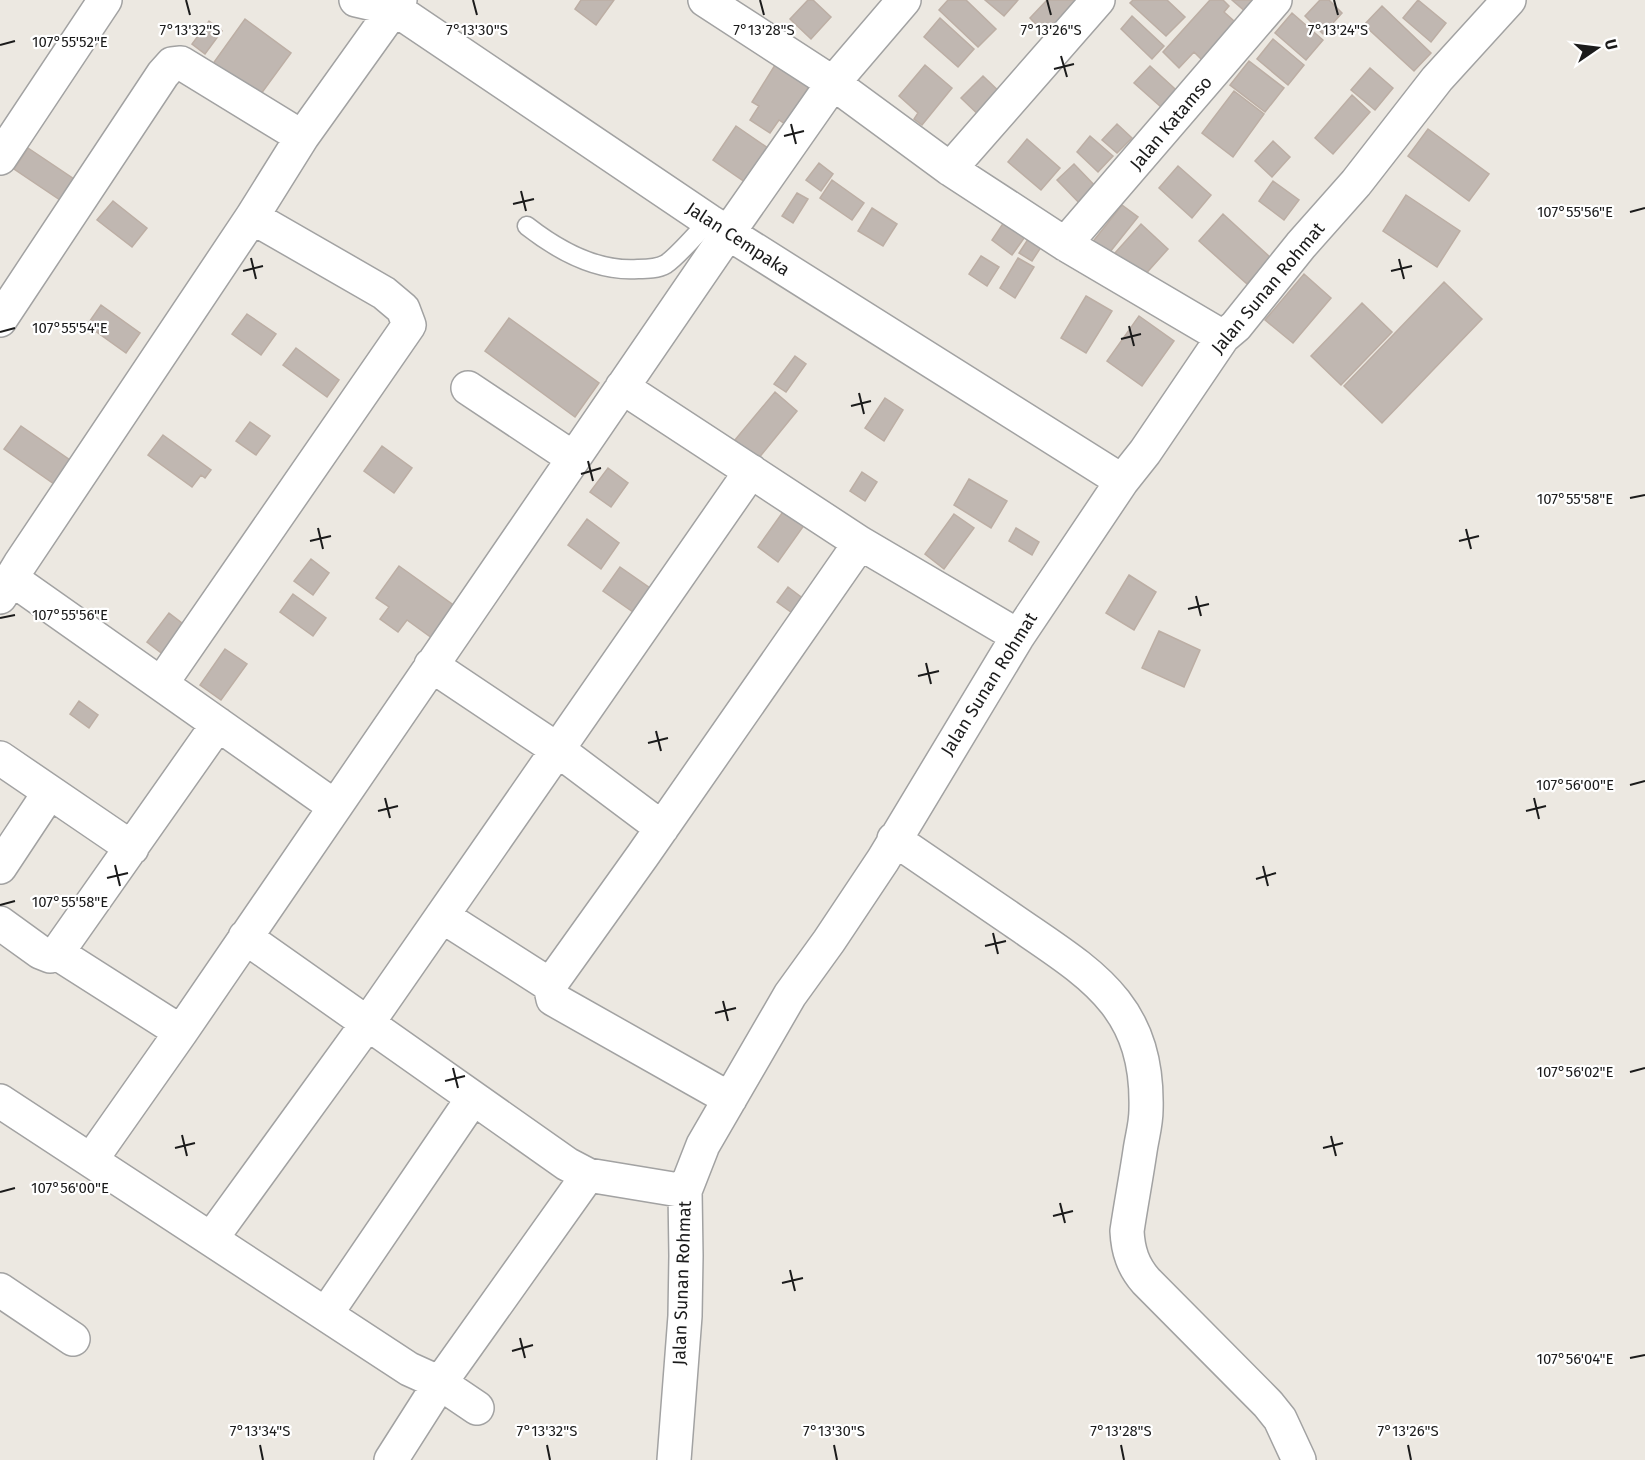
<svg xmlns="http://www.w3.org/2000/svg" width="1645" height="1460" font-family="'Fira Sans',sans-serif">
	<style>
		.building { fill: #c0b7b1; stroke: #bcaea4; stroke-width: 1.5 }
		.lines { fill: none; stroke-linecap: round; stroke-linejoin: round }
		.service-casing { stroke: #a2a2a2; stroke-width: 21 }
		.minor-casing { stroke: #a2a2a2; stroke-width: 36 }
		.service { stroke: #fff; stroke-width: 18 }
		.minor { stroke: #fff; stroke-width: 33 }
		.ticks { fill: none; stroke: #1b1b1b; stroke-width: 2 }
		.labels { text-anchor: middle; stroke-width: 4.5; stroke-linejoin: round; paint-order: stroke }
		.street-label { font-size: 18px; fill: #1b1b1b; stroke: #fff }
		.ticks-label { font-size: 15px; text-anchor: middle; fill: #1b1b1b; stroke: #fff; stroke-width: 4.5; stroke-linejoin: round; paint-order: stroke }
	</style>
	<rect width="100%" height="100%" fill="#ece8e1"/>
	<!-- building -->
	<path class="building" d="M 581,0 L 614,0 L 596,25 L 575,9 Z
		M 808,0 L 813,0 L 831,17 L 811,39 L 790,19 Z
		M 948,0 L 966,0 L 996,29 L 978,47 L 939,10 Z
		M 985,0 L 1018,0 L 1004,16 Z
		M 1047,0 L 1082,0 L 1047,36 L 1030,18 Z
		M 1133,0 L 1167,0 L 1185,17 L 1166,36 L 1130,3 Z
		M 1210,0 L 1223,0 L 1229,6 L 1224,12 L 1243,29 L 1209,67 L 1194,52 L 1179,68 L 1163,52 Z
		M 1232,0 L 1259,0 L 1247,13 Z
		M 1320,0 L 1329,0 L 1342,13 L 1323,34 L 1305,16 Z
		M 1418,0 L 1446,23 L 1431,42 L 1403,18 Z
		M 1382,6 L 1431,53 L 1414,71 L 1364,25 Z
		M 1292,13 L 1323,40 L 1306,60 L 1275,33 Z
		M 1132,16 L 1164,46 L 1152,59 L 1121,29 Z
		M 940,18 L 974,49 L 958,67 L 924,37 Z
		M 245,19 L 291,53 L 258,98 L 212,65 Z
		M 209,21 L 222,31 L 205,54 L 192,44 Z
		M 1273,39 L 1304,65 L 1288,85 L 1257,59 Z
		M 780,57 L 814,79 L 785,124 L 779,120 L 770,133 L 750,120 L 759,106 L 752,102 Z
		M 1249,61 L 1284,88 L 1265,112 L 1230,85 Z
		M 925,65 L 952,88 L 922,125 L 914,119 L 918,113 L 899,96 Z
		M 1150,66 L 1185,98 L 1170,115 L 1134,83 Z
		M 1370,68 L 1393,88 L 1375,110 L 1351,90 Z
		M 983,76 L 1007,99 L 986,122 L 961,98 Z
		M 1234,91 L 1264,114 L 1233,157 L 1202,133 Z
		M 1352,95 L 1370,112 L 1333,154 L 1315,138 Z
		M 1117,124 L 1132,138 L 1117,153 L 1102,140 Z
		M 736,126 L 778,155 L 755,189 L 713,160 Z
		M 1428,129 L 1489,174 L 1469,201 L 1408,156 Z
		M 1090,136 L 1113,156 L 1098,172 L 1077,152 Z
		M 1027,139 L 1060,168 L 1041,190 L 1008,162 Z
		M 1273,141 L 1290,157 L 1272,177 L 1255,161 Z
		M 28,148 L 77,181 L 63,202 L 14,169 Z
		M 819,163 L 833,174 L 821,191 L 806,180 Z
		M 1074,164 L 1101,192 L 1085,209 L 1057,180 Z
		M 1178,166 L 1211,195 L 1192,218 L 1159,188 Z
		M 832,180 L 864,203 L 852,220 L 820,198 Z
		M 1273,181 L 1299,200 L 1284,220 L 1259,201 Z
		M 797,193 L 808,199 L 793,223 L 782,216 Z
		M 1406,195 L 1460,231 L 1437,267 L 1383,231 Z
		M 113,201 L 147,228 L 132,247 L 97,220 Z
		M 1122,205 L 1138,217 L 1106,257 L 1091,244 Z
		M 872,208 L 897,224 L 883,246 L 858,231 Z
		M 1223,214 L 1271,258 L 1247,284 L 1199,241 Z
		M 1006,219 L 1027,234 L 1012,255 L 992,240 Z
		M 1141,224 L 1168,249 L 1142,278 L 1115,253 Z
		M 1034,230 L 1047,238 L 1032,261 L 1019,253 Z
		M 981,256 L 999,267 L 987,286 L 969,274 Z
		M 1018,258 L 1034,267 L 1015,298 L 1000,288 Z
		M 1304,274 L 1331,298 L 1293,343 L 1265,320 Z
		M 1444,282 L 1482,319 L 1382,423 L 1344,386 Z
		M 1086,296 L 1112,311 L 1086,353 L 1061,338 Z
		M 1362,303 L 1392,332 L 1341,385 L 1311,356 Z
		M 101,305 L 140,333 L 126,353 L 87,325 Z
		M 247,314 L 276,334 L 261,355 L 232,334 Z
		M 1139,316 L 1174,341 L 1142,386 L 1107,361 Z
		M 509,318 L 599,383 L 575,417 L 485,351 Z
		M 296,348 L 339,380 L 327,397 L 283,365 Z
		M 795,356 L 806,364 L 786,392 L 774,384 Z
		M 775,392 L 797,411 L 758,459 L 735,440 Z
		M 885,398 L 903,410 L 884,441 L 865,428 Z
		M 250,422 L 270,436 L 256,455 L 236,441 Z
		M 21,426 L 70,460 L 54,484 L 4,449 Z
		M 163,435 L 211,470 L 205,478 L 201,475 L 192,487 L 148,455 Z
		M 382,446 L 412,468 L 394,493 L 364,471 Z
		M 608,468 L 628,483 L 611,507 L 590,492 Z
		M 862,472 L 877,482 L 865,501 L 850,491 Z
		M 969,479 L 1007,501 L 991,528 L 954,505 Z
		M 785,509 L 805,524 L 778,562 L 758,547 Z
		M 954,514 L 974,528 L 944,569 L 925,554 Z
		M 587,519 L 619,543 L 601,569 L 568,545 Z
		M 1016,528 L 1039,542 L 1032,555 L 1009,541 Z
		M 311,559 L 329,573 L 313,595 L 294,581 Z
		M 399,566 L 459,609 L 436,641 L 407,620 L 398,632 L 380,619 L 389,607 L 376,598 Z
		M 620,567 L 650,588 L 633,612 L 603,591 Z
		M 1129,575 L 1156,592 L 1134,630 L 1106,613 Z
		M 788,587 L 805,600 L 795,615 L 777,602 Z
		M 293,594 L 326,618 L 313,636 L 280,612 Z
		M 169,613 L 195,633 L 173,662 L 147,642 Z
		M 1159,631 L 1200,650 L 1184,687 L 1142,668 Z
		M 225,649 L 247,664 L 221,700 L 200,685 Z
		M 79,701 L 98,715 L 89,728 L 70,714 Z"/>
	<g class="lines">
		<defs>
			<path id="service" d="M 527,226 C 559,251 597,272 638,269 C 647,269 658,269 666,264 C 678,256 698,232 709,221"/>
			<path id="minor" d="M 356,0 L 395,9 L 709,221 L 1122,481
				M 705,0 L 833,83 L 950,169 L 1065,244 L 1223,337
				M 0,158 L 105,0
				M 950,169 L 1098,0
				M 1065,244 L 1275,0
				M 0,320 L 163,74 L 172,64 L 181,63 L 302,137
				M 622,387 L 860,543 L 1018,636
				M 468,388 L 573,458
				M 12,579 L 334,806
				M 0,597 L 20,564 L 252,217 L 302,137 L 400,0
				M 431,665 L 558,750 L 662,828
				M 161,684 L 409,325 L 403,309 L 384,293 L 252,217
				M 0,758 L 132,848
				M 894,839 C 934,866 974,894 1014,921 C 1091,974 1149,1005 1146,1110 C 1146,1124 1142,1137 1140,1151 C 1136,1178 1131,1204 1127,1231 C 1128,1251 1133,1266 1146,1281 L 1268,1404 L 1280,1419 L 1299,1460
				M 0,867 L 49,793
				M 442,916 L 550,985
				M 0,923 L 40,952 L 50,956 L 57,953 L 218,724
				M 245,937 L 567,1164 L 588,1175 L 440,1383 L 391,1460
				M 57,953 L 181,1032
				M 730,1099 L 553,999 L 550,985 L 643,855 L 860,543
				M 0,1101 L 409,1369 L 440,1383 L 477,1408
				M 91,1160 L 181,1032 L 728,233 L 833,83 L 904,0
				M 588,1175 L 685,1191
				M 211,1239 L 367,1024 L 751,471
				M 0,1290 L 73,1339
				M 326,1314 L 473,1098
				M 674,1460 L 685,1316 L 686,1256 L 685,1191 L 703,1145 L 790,995 L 829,941 L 883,860 L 1018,636 L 1122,481 L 1145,452 L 1223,337 L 1236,326 L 1301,245 L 1356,183 L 1437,79 L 1509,0"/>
		</defs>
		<!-- service casing -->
		<use href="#service" class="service-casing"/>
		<!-- minor casing -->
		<use href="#minor" class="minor-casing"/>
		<!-- service -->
		<use href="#service" class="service"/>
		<!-- minor -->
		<use href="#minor" class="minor"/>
	</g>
	<!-- ticks -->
	<path class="ticks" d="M 186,0 L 190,15M 473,0 L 477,15M 760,0 L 764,15M 1047,0 L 1051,15M 1334,0 L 1338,15M 0,45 L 15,41M 1061,56 L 1067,77M 1054,69 L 1074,64M 791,124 L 796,144M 784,136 L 804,131M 521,191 L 526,211M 513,204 L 534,199M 1630,212 L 1645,208M 251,258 L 256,279M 1399,259 L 1404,279M 243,271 L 263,266M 1391,271 L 1412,266M 1129,326 L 1134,346M 0,332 L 15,328M 1121,339 L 1141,334M 859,393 L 864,414M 851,406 L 871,401M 588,461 L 593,481M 581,474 L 601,468M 1630,498 L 1645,495M 318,528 L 323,549M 1466,529 L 1471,549M 310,541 L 331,536M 1459,541 L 1479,536M 1196,596 L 1201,616M 1188,609 L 1209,604M 0,618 L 15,615M 926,663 L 931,684M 918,676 L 939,671M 656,731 L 661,751M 648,743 L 668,738M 1630,785 L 1645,781M 385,798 L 390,818M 1534,798 L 1539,819M 378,811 L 398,806M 1526,811 L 1546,806M 115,865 L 120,886M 1263,866 L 1268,886M 107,878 L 128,873M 1256,879 L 1276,873M 0,905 L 15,901M 993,933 L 998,954M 985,946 L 1006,941M 723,1001 L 728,1021M 715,1013 L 736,1008M 453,1068 L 458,1088M 1630,1072 L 1645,1068M 445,1081 L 465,1076M 182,1135 L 187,1156M 1331,1136 L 1336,1156M 175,1148 L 195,1143M 1323,1148 L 1343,1143M 0,1192 L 15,1188M 1060,1203 L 1065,1223M 1053,1216 L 1073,1211M 790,1270 L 795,1291M 782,1283 L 803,1278M 520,1338 L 525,1358M 512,1351 L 533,1345M 1630,1358 L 1645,1355M 260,1445 L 263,1460M 547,1445 L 550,1460M 834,1445 L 837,1460M 1121,1445 L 1124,1460M 1408,1445 L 1411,1460"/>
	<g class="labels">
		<!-- street labels -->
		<g class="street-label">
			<text transform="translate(1171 123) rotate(-50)" y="6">Jalan Katamso</text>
			<text transform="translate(738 239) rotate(33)" y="6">Jalan Cempaka</text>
			<text transform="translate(1268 288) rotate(-50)" y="6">Jalan Sunan Rohmat</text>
			<text transform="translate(989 684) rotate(-58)" y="6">Jalan Sunan Rohmat</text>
			<text transform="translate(682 1283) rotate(-88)" y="6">Jalan Sunan Rohmat</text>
		</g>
	</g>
	<g class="ticks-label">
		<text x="190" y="35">7°13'32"S</text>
		<text x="477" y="35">7°13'30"S</text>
		<text x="764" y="35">7°13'28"S</text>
		<text x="1051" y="35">7°13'26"S</text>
		<text x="1338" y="35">7°13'24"S</text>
		<text x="70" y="47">107°55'52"E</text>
		<text x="1575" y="217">107°55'56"E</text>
		<text x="70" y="333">107°55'54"E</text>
		<text x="1575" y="504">107°55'58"E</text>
		<text x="70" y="620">107°55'56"E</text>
		<text x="1575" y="790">107°56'00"E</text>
		<text x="70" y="907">107°55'58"E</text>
		<text x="1575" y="1077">107°56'02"E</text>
		<text x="70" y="1193">107°56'00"E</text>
		<text x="1575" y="1364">107°56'04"E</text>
		<text x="260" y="1436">7°13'34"S</text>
		<text x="547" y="1436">7°13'32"S</text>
		<text x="834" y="1436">7°13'30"S</text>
		<text x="1121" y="1436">7°13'28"S</text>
		<text x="1408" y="1436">7°13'26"S</text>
	</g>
	<!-- north arrow -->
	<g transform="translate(1597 48) rotate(76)" stroke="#ffffff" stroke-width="4.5" paint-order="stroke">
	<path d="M0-4.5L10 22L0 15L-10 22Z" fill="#1b1b1b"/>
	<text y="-9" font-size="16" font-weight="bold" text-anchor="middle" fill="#1b1b1b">U</text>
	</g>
</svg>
